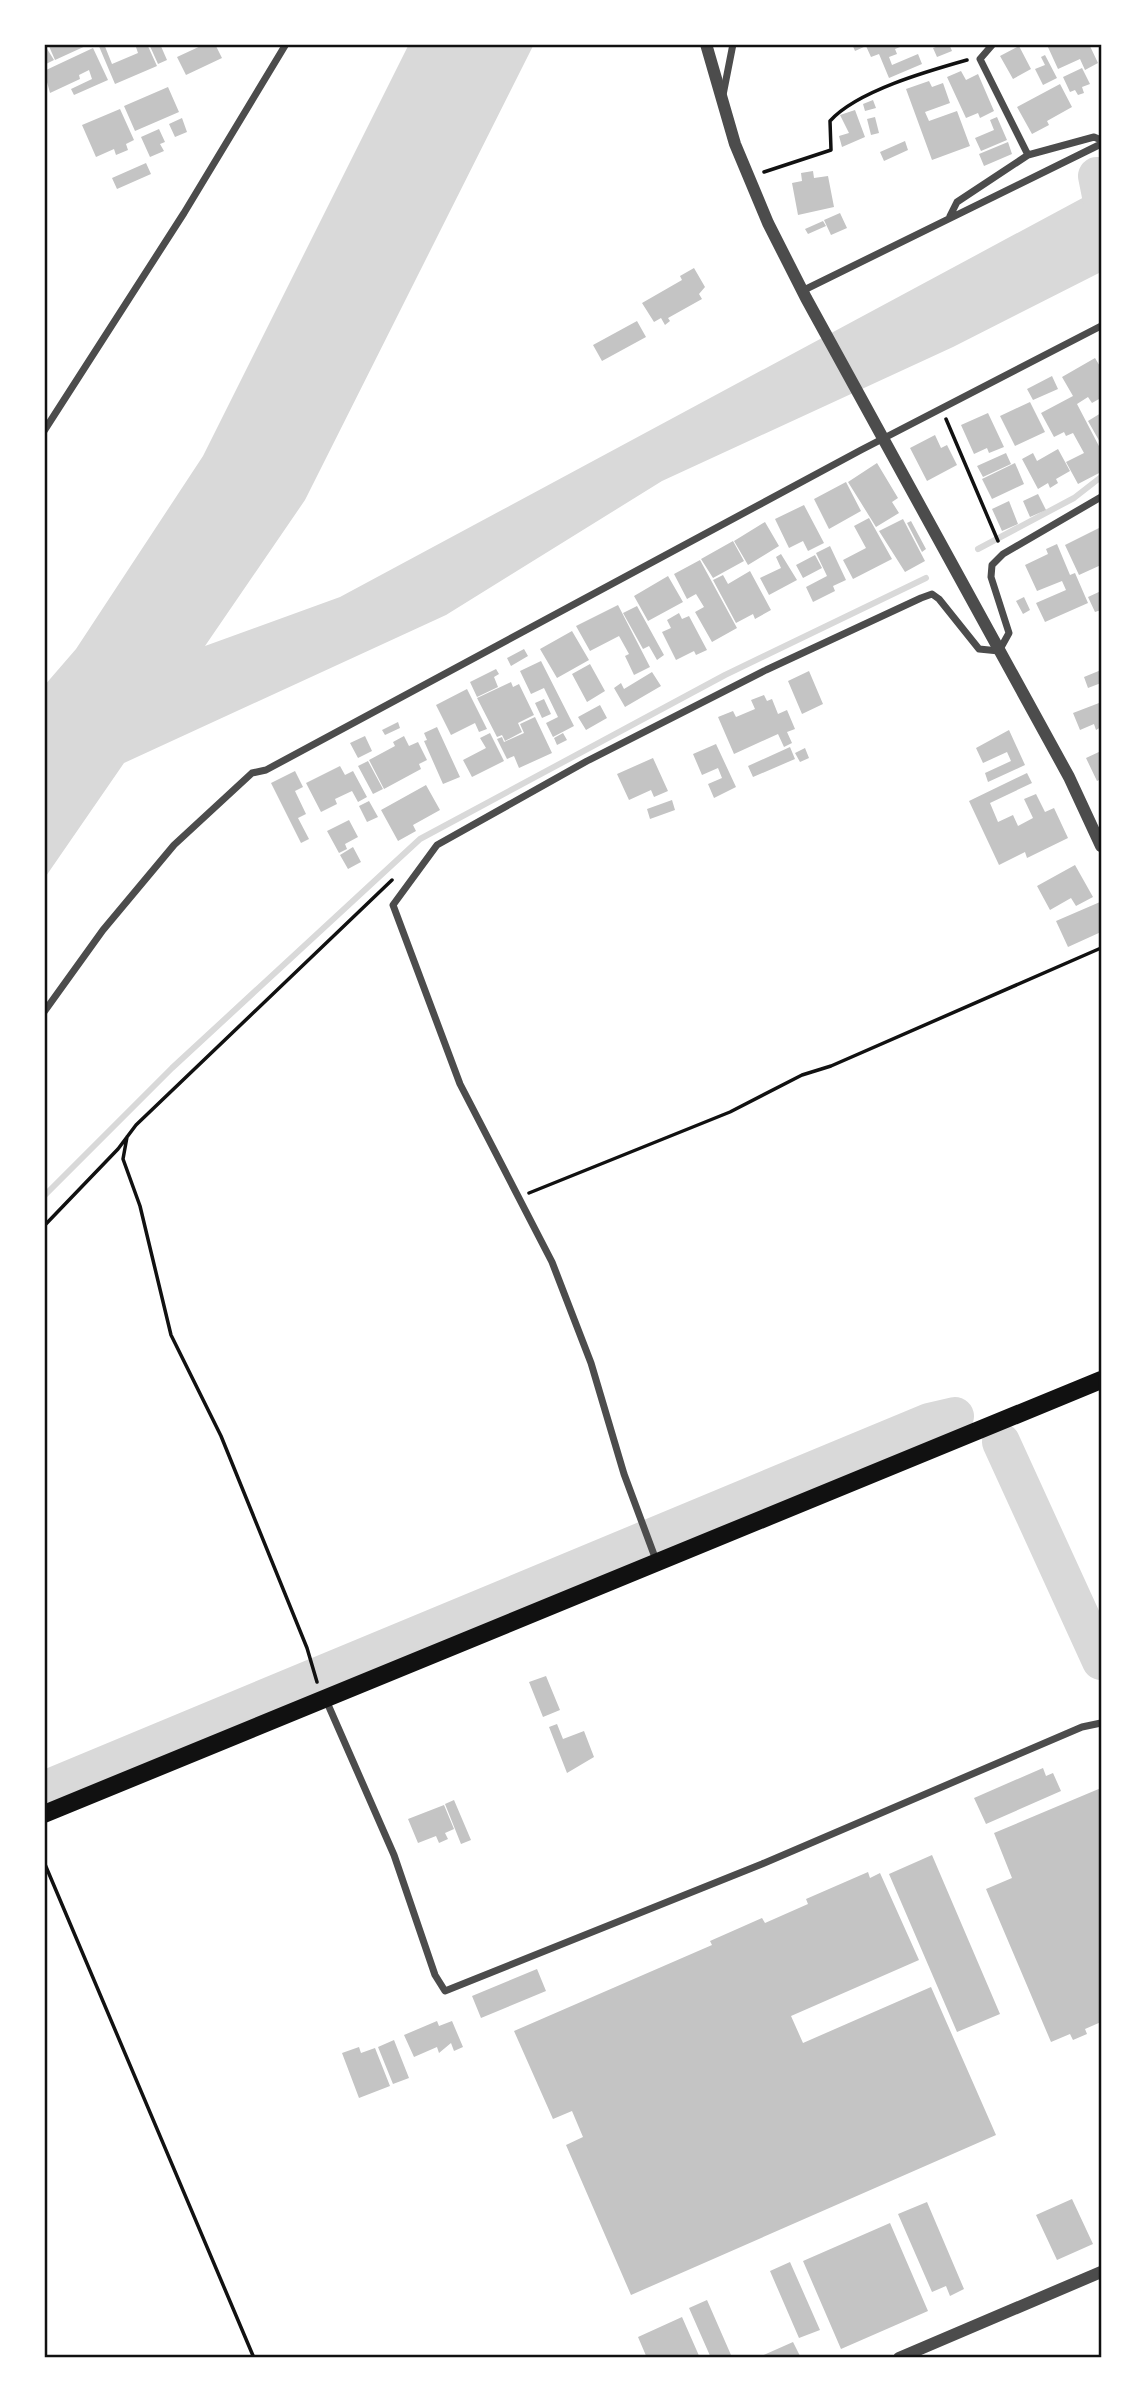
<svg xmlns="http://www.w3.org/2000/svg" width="1145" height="2402" font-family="Roboto,sans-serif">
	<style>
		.water { fill: #d9d9d9 }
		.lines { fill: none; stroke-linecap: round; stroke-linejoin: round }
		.stream { stroke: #d9d9d9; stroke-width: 6 }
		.river { stroke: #d9d9d9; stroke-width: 38 }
		.building { fill: #c4c4c4 }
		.path { stroke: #111; stroke-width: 3.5 }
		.minor { stroke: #4c4c4c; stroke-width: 7 }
		.tertiary { stroke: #4c4c4c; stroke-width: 12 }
		.primary { stroke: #111; stroke-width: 18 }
		.neatline { fill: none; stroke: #111; stroke-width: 2.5 }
	</style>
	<rect width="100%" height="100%" fill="#fff"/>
	<!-- water -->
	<path class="water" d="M 409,44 L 534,44 L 305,500 L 205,646 L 340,597 L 1101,188 L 1101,272 L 953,347 L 662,481 L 446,615 L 124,763 L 44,879 L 44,686 L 76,649 L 203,456 Z"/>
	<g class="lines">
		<!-- stream -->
		<path class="stream" d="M 978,549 L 1074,498 L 1101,477
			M 44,1196 L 172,1068 L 420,839 L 725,675 L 926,578"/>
		<!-- river -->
		<path class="river" d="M 1097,176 L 1101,196
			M 1001,1442 L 1101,1661
			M 44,1790 L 929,1422 L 955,1416"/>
	</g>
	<!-- building -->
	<path class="building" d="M 44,44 L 54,60 L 44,65 Z
		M 48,44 L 90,44 L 55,60 Z
		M 98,44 L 104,44 L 112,64 L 138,53 L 135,44 L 147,44 L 157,66 L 115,84 Z
		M 149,44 L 160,44 L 167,60 L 158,64 Z
		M 205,44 L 215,44 L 222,58 L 186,75 L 177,57 Z
		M 852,44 L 908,44 L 895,49 L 897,54 L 889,57 L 892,65 L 918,54 L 922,64 L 889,78 L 879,54 L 871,57 L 866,46 L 855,51 Z
		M 944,44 L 949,44 L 952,51 L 937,57 L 933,48 Z
		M 1050,44 L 1089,44 L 1098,63 L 1085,70 L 1080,59 L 1058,69 L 1047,45 Z
		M 1019,46 L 1031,69 L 1013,79 L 1000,56 Z
		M 93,48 L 108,80 L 74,95 L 71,89 L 92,79 L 89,70 L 79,75 L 80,79 L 50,93 L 44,71 Z
		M 1045,55 L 1057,78 L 1043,85 L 1035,69 L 1045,65 L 1041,57 Z
		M 1082,68 L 1090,84 L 1082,87 L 1084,93 L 1078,95 L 1075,90 L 1070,92 L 1063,77 Z
		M 961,71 L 966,80 L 978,74 L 994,111 L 980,118 L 978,113 L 966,118 L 947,77 Z
		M 929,81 L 932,87 L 943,83 L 950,103 L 925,112 L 929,121 L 957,111 L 970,146 L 932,160 L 906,89 Z
		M 1060,84 L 1072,107 L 1047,121 L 1049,125 L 1032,134 L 1017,107 Z
		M 168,87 L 179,112 L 135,131 L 124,106 Z
		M 873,100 L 876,108 L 865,111 L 863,104 Z
		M 120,109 L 134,140 L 126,144 L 128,150 L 116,155 L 114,149 L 96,157 L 82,125 Z
		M 855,110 L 865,137 L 842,147 L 839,136 L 849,133 L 840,115 Z
		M 875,117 L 879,133 L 871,135 L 867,119 Z
		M 997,117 L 1007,140 L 981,151 L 975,138 L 994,130 L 990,120 Z
		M 182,118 L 187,132 L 175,137 L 169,124 Z
		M 159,129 L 165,142 L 160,144 L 164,151 L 150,157 L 141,137 Z
		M 905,141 L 908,150 L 884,161 L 880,152 Z
		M 1008,142 L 1012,154 L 984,166 L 979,154 Z
		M 146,163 L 151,174 L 117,189 L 112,178 Z
		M 813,171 L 814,178 L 828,176 L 834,207 L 798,215 L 792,183 L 802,181 L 801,173 Z
		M 840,213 L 847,228 L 831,235 L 824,220 Z
		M 823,221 L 826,226 L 808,234 L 805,229 Z
		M 694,268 L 705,287 L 699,294 L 702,299 L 668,318 L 670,321 L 665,325 L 661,318 L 654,322 L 642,303 L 682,280 L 680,276 Z
		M 637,321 L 646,337 L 602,361 L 593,345 Z
		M 1095,358 L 1101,368 L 1101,402 L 1099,399 L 1092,403 L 1088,397 L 1077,404 L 1101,450 L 1101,472 L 1078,484 L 1066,462 L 1084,453 L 1073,433 L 1066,436 L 1064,432 L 1054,437 L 1041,413 L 1073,396 L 1062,377 Z
		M 1052,376 L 1058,389 L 1033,400 L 1027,389 Z
		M 1030,402 L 1045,432 L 1015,446 L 1000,416 Z
		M 988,413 L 1004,447 L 989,453 L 987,448 L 974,454 L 961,425 Z
		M 1101,413 L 1101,444 L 1088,421 Z
		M 935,435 L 941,448 L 947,445 L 957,465 L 927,481 L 910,448 Z
		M 1058,449 L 1070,471 L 1056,479 L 1058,483 L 1050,488 L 1048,483 L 1038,489 L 1022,459 L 1033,453 L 1037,461 Z
		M 1006,453 L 1011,464 L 983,477 L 977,466 Z
		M 877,463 L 898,498 L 892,502 L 899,513 L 876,527 L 848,482 Z
		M 1015,463 L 1024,484 L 992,499 L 982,479 Z
		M 846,482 L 861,511 L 829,529 L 814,499 Z
		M 1038,494 L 1046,510 L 1030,517 L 1023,501 Z
		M 1009,501 L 1018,524 L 1002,531 L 992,509 Z
		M 804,505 L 824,543 L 808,551 L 803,541 L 789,548 L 775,519 Z
		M 869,518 L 892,559 L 853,579 L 843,560 L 866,548 L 854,526 Z
		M 903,519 L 925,561 L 905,572 L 879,531 Z
		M 911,521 L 926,549 L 922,552 L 907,523 Z
		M 765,522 L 779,546 L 748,565 L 734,541 Z
		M 1101,527 L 1101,565 L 1079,575 L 1065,545 Z
		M 733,541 L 744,561 L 713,578 L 701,559 Z
		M 1057,544 L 1070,575 L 1075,573 L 1088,603 L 1045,622 L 1036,603 L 1066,590 L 1062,581 L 1037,591 L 1025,565 L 1048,554 L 1046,549 Z
		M 830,546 L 846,580 L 833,586 L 835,591 L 813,602 L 806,587 L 827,576 L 816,553 Z
		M 781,554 L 797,580 L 769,595 L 760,578 L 781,568 L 776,557 Z
		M 815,555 L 822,568 L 803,578 L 796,565 Z
		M 700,560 L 737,628 L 712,642 L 695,612 L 704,607 L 696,594 L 687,599 L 674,574 Z
		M 750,571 L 771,610 L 755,619 L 753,614 L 736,623 L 713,580 L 723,575 L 728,584 Z
		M 668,576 L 683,602 L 648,621 L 634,596 Z
		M 1101,591 L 1101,610 L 1095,612 L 1088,597 Z
		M 1024,597 L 1030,610 L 1023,614 L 1016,601 Z
		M 618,605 L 650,667 L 634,675 L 625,656 L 629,654 L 619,636 L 590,651 L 576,626 Z
		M 637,606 L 664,655 L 657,660 L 649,646 L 643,649 L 623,613 Z
		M 679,613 L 682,619 L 689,616 L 707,650 L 696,655 L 694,651 L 676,660 L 662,632 L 671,628 L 667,620 Z
		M 572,631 L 589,660 L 557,678 L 540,649 Z
		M 524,649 L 528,656 L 511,666 L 507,658 Z
		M 541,661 L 574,726 L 553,737 L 546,723 L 558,717 L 544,688 L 531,694 L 520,671 Z
		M 590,664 L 605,691 L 587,702 L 572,674 Z
		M 496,669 L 499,674 L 494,677 L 498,687 L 477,697 L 470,682 Z
		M 1101,670 L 1101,683 L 1088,688 L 1084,677 Z
		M 809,671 L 823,704 L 802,714 L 788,681 Z
		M 652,672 L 661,686 L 625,707 L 614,688 L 621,683 L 624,689 Z
		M 511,682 L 513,687 L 519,684 L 534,715 L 518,723 L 522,732 L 505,741 L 502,735 L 497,737 L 477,698 Z
		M 467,689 L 487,729 L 479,732 L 475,723 L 451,735 L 436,705 Z
		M 764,695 L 767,701 L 772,699 L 778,714 L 787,710 L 795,729 L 787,732 L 792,743 L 784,747 L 778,734 L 734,754 L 718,717 L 733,711 L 736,717 L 755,709 L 751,700 Z
		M 544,699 L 551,714 L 542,718 L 535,703 Z
		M 1099,703 L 1101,727 L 1096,730 L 1094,724 L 1080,730 L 1073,713 Z
		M 600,705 L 607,718 L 586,730 L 578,717 Z
		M 535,717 L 552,753 L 519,768 L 514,756 L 507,759 L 497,739 L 502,737 L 504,742 L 524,733 L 520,724 Z
		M 398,722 L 400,728 L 385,735 L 382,730 Z
		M 437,727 L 460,777 L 443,784 L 424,741 L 427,740 L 424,733 Z
		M 1009,730 L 1025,765 L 988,782 L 985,773 L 1011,761 L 1007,752 L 983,763 L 976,748 Z
		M 490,733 L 504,761 L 472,777 L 463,760 L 486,748 L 480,738 Z
		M 563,733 L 567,740 L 557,745 L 554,738 Z
		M 365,736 L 372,751 L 358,758 L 350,743 Z
		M 404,736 L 409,746 L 418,742 L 427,760 L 419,764 L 421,769 L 384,789 L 369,760 L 395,746 L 393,742 Z
		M 716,744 L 736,787 L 714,798 L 708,784 L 722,778 L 718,768 L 702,775 L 693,754 Z
		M 790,747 L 795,759 L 753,777 L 748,766 Z
		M 805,748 L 809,758 L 800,762 L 795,753 Z
		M 1101,751 L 1101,779 L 1097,781 L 1086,758 Z
		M 653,758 L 668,791 L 654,797 L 651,790 L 629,800 L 617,774 Z
		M 368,761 L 383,789 L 373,794 L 358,766 Z
		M 340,766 L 345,775 L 353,771 L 367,797 L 358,802 L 352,791 L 335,799 L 337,804 L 321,812 L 306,783 Z
		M 295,771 L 303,787 L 295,791 L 306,814 L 298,818 L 309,839 L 301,843 L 271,783 Z
		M 1027,773 L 1032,783 L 990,803 L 998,822 L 1013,815 L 1018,826 L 1033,818 L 1024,799 L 1036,794 L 1045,812 L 1054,808 L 1068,838 L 1027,858 L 1025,852 L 999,865 L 969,801 Z
		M 426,785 L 440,810 L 413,825 L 416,831 L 398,841 L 381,810 Z
		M 672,800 L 675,810 L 650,819 L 647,809 Z
		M 369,801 L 378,817 L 367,822 L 359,806 Z
		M 349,820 L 358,837 L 345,844 L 347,849 L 339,853 L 327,831 Z
		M 353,847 L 361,862 L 348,869 L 340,855 Z
		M 1075,865 L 1093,897 L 1076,906 L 1071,898 L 1050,910 L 1037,886 Z
		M 1100,902 L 1101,932 L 1068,947 L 1056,921 Z
		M 546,1676 L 560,1710 L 543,1717 L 529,1682 Z
		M 557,1724 L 563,1739 L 584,1731 L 594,1757 L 567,1773 L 549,1727 Z
		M 1043,1768 L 1046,1776 L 1053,1773 L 1061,1791 L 986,1824 L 974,1798 Z
		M 1101,1788 L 1101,2022 L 1085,2029 L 1087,2034 L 1073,2040 L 1070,2034 L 1051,2042 L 986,1889 L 1012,1878 L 994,1833 Z
		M 454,1800 L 471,1840 L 461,1844 L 445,1804 Z
		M 444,1805 L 454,1829 L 445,1833 L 448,1839 L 439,1843 L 436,1836 L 418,1843 L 408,1819 Z
		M 932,1855 L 1000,2014 L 957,2032 L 889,1874 Z
		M 868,1872 L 870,1878 L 880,1873 L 919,1960 L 791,2016 L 803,2043 L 931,1987 L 996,2135 L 631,2295 L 566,2145 L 583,2137 L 572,2111 L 553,2119 L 514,2031 L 712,1945 L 710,1941 L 762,1918 L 765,1923 L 808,1904 L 806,1899 Z
		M 537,1969 L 546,1991 L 481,2018 L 472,1996 Z
		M 437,2021 L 439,2026 L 452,2021 L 463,2047 L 454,2051 L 451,2043 L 439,2053 L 437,2047 L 414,2057 L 404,2035 Z
		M 394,2040 L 409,2078 L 393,2084 L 378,2047 Z
		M 359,2047 L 361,2053 L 375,2048 L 390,2086 L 359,2098 L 342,2053 Z
		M 1072,2199 L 1093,2244 L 1057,2260 L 1036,2215 Z
		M 927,2202 L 964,2289 L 950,2296 L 946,2286 L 932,2292 L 898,2214 Z
		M 890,2223 L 928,2311 L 841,2349 L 803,2261 Z
		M 790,2262 L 820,2330 L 799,2338 L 770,2271 Z
		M 707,2300 L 731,2355 L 724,2358 L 711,2358 L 689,2308 Z
		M 682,2317 L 700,2358 L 647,2358 L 638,2337 Z
		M 793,2342 L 801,2358 L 757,2358 Z"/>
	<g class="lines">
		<!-- path -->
		<path class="path" d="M 764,172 L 831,150 L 830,121 C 857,91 928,71 967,60
			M 946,419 L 998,541
			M 127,1137 L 123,1159 L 140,1206 L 171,1335 L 221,1436 L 307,1648 L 317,1682
			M 529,1193 L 730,1112 L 802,1075 L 831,1066 L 1101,948
			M 44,1226 L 118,1149 L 136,1125 L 392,880
			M 44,1862 L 254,2358"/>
		<!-- minor -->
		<path class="minor" d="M 993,44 L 980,59 L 1028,155
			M 723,95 L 733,44
			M 950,216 L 957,202 L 1028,155 L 1094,137 L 1101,140
			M 802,291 L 1101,144
			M 44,431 L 184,213 L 286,44
			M 44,1012 L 103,930 L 174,845 L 252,773 L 266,770 L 861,450 L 1101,326
			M 656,1560 L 624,1474 L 591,1363 L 552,1262 L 460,1084 L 393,905 L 437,845 L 587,761 L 766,670 L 921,598 L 932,594 L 939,599 L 979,649 L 999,651 L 1009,633 L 991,577 L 992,565 L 1003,554 L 1101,497
			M 326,1700 L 394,1855 L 435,1975 L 445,1991 L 762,1864 L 1082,1727 L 1101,1723"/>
		<!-- tertiary -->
		<path class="tertiary" d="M 706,44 L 735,144 L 768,223 L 806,298 L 1069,777 L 1101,846
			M 899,2358 L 1101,2272"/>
		<!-- primary -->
		<path class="primary" d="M 44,1814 L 1101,1380"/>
	</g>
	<!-- border -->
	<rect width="1145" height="2402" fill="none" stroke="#ffffff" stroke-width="91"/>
	<rect x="46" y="46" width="1054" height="2310" class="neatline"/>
</svg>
